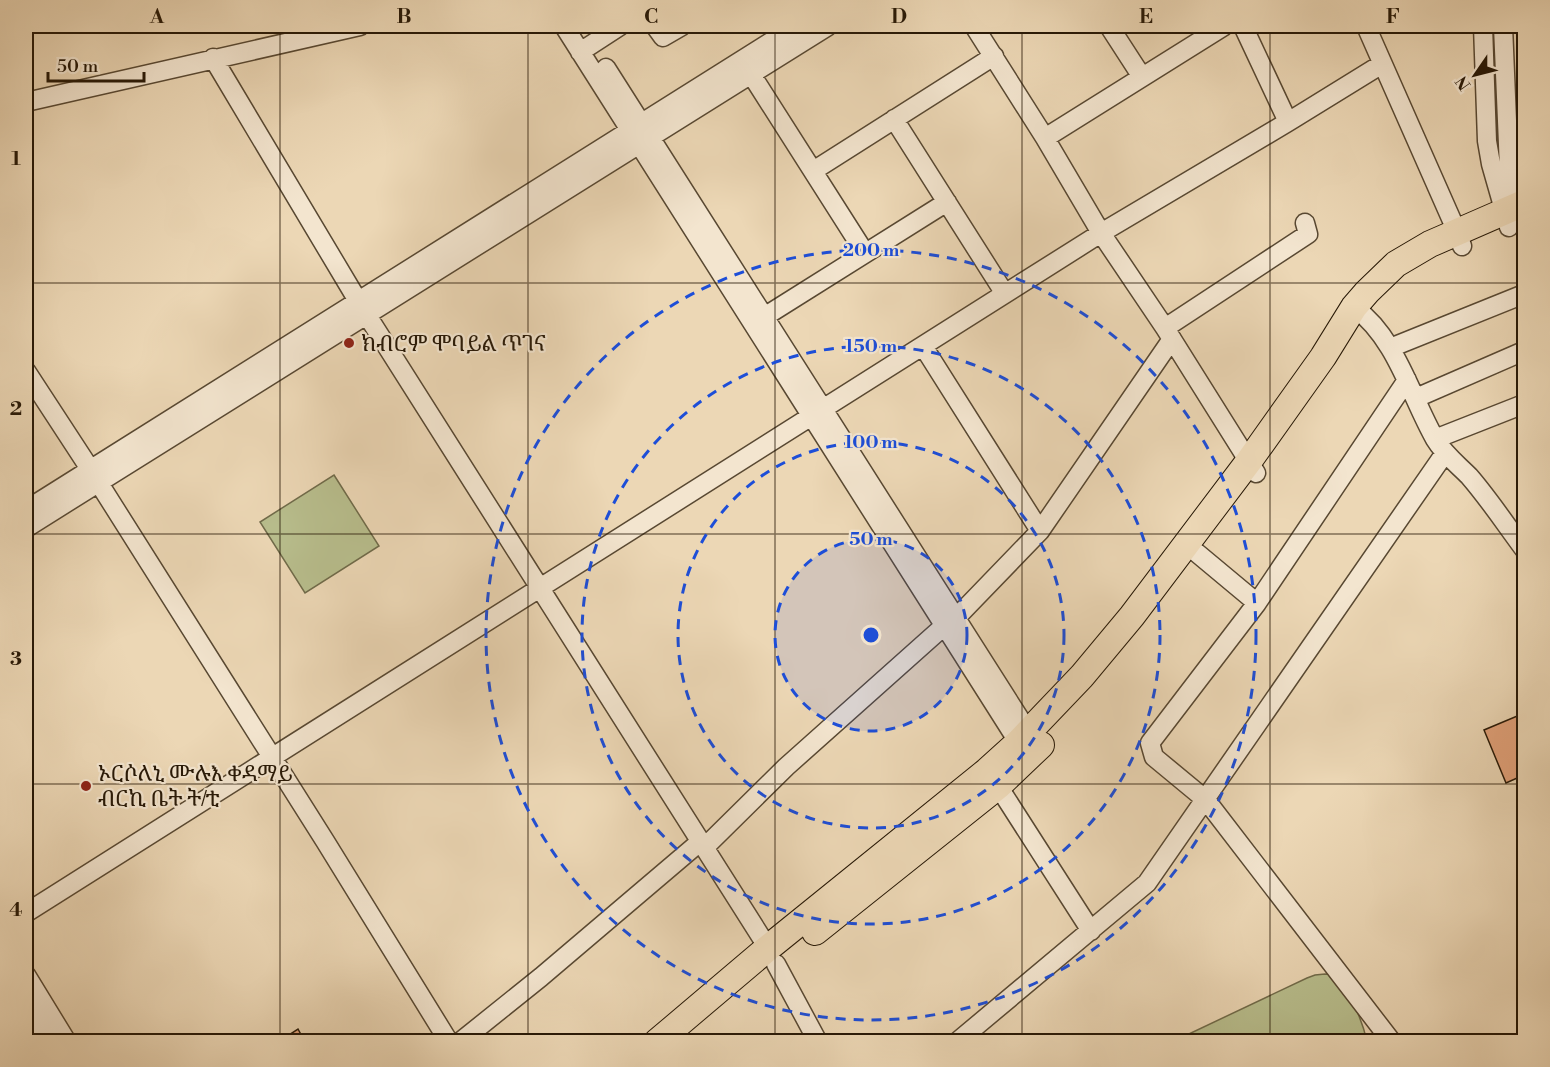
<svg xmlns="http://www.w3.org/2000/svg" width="1550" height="1067" font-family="'Libre Bodoni','Noto Serif Ethiopic',serif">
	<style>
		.green { fill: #b8be8d; stroke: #706b4a; stroke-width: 1.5 }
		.building { fill: #e3a27a; stroke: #271806; stroke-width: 1.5 }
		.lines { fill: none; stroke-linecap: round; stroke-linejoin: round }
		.minor-casing { stroke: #584832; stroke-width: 21 }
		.highway-casing { stroke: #271806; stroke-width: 28 }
		.minor { stroke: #f3e5cf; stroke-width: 18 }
		.highway { stroke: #ecd7b5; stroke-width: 26 }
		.grid { fill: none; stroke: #271806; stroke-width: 1.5; stroke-opacity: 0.55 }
		.ring { fill: none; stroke: #1d4ed8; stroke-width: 3; stroke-dasharray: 10 8 }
		.poi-dot { fill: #8f2418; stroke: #f3e5cf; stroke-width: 2 }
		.labels { text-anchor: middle; stroke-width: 4.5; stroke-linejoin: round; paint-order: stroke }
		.poi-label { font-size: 22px; fill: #271806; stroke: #f3e5cf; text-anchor: start }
		.centre { fill: #1d4ed8; stroke: #f3e5cf; stroke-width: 3 }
		.ring-label { font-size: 18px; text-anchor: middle; font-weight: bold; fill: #1d4ed8; stroke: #f3e5cf; stroke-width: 4.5; stroke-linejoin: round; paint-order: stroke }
		.neatline { fill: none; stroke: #271806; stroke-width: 2 }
		.grid-label { font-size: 20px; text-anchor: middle; font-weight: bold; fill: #271806 }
	</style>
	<rect width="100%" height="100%" fill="#ecd7b5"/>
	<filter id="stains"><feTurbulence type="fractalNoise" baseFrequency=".00333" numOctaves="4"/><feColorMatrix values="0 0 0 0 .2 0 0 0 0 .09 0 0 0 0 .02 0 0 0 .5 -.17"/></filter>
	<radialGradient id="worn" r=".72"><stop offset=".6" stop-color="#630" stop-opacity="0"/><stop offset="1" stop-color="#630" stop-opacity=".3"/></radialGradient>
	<!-- green -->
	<path class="green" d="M 334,475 L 379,546 L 305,593 L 260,522 Z
		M 1325,974 L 1335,975 C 1350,991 1362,1020 1367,1041 L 1172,1042 L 1307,978 L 1315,975 Z"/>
	<!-- building -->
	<path class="building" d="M 1522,714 L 1524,720 L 1524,775 L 1506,783 L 1484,730 Z
		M 298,1029 L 305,1042 L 278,1042 Z"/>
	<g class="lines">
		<defs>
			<path id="minor" d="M 564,26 L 1024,751
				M 655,26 L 663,37 L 682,26
				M 974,26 L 1045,138 L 1101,233 L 1165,328 L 1256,473
				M 1109,26 L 1142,77
				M 1243,26 L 1288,122
				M 1366,26 L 1457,232 L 1462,246
				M 1483,26 L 1487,141 L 1491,164 L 1509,227
				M 1503,26 L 1509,168 L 1514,196 L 1523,221
				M 580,52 L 620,26
				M 213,58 L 358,301 L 768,948
				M 606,68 L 1034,741
				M 751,74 L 865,253
				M 26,102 L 360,26
				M 894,119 L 1005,294
				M 1045,138 L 1224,26
				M 813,171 L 994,56
				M 1354,307 C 1397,339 1410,395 1435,439 C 1444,454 1457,464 1469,476 C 1489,499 1506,525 1524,549
				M 764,317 L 947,202
				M 1165,328 L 1308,234 L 1305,223
				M 923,346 L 1040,531
				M 1390,348 L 1524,294
				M 26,371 L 90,469 L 325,841 L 449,1042
				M 1416,398 L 1524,351
				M 1435,439 L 1524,404
				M 26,510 L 796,26
				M 26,528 L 828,26
				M 1197,553 L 1257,603
				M 998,786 L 1091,931
				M 705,847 L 786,767 L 944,626 L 956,618 L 1040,531 L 1172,339
				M 26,913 L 1101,233 L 1288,122 L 1382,64
				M 776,964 L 818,1042
				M 26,975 L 67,1042
				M 26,1002 L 50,1042
				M 460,1042 L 541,977 L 701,841
				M 957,1042 L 1147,883 L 1445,453
				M 1392,1042 L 1206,800 L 1154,757 L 1150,743 L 1257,603 L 1407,380"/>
			<path id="highway" d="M 815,932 L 998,786 L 1041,745
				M 657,1042 L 768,948 L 987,771 L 1018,743 L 1082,676 L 1132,616 L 1249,461 L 1323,357 L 1354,307 L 1367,292 L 1396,264 L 1430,244 L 1524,203"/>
		</defs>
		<!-- minor casing -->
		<use href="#minor" class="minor-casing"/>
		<!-- highway casing -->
		<use href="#highway" class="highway-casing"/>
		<!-- minor -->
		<use href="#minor" class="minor"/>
		<!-- highway -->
		<use href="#highway" class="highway"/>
	</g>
	<!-- grid -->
	<path class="grid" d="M 280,26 L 280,1042M 528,26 L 528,1042M 775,26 L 775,1042M 1022,26 L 1022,1042M 1270,26 L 1270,1042M 26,283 L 1524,283M 26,534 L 1524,534M 26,784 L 1524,784"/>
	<!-- distance rings -->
	<circle cx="871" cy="635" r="96" fill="#1d4ed8" fill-opacity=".12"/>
	<g class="ring">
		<circle cx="871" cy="635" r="96"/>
		<circle cx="871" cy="635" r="193"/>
		<circle cx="871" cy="635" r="289"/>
		<circle cx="871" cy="635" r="385"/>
	</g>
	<!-- markers -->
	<g class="poi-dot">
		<circle cx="349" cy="343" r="6"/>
		<circle cx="86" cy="786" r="6"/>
	</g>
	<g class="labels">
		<!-- poi labels -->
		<g class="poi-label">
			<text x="361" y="351">ክብሮም ሞባይል ጥገና</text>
			<text x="98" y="781">ኦርሶለኒ ሙሉእ ቀዳማይ<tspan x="98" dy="25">ብርኪ ቤት ት/ቲ</tspan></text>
		</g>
	</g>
	<circle cx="871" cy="635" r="9" class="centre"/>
	<g class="ring-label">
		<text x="871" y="256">200 m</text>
		<text x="871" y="352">150 m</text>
		<text x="871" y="448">100 m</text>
		<text x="871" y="545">50 m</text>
	</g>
	<!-- margin -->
	<rect width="1550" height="1067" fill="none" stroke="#ecd7b5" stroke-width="66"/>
	<!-- north arrow -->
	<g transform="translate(1475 75) rotate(235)" stroke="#f3e5cf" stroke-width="4.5" paint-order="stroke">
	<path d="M0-4.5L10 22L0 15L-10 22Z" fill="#271806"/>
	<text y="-9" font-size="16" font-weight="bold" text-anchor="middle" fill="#271806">N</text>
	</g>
	<!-- scale -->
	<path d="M48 72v9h96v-9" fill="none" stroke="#271806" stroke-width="3"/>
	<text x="57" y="72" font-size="18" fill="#271806" stroke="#f3e5cf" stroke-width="4.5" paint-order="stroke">50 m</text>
	<rect x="33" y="33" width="1484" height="1001" class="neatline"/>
	<g class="grid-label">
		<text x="157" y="23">A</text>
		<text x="404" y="23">B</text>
		<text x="651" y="23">C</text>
		<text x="899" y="23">D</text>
		<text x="1146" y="23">E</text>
		<text x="1393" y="23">F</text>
		<text x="16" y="165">1</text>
		<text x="16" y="415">2</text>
		<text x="16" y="665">3</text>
		<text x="16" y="916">4</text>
	</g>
	<rect width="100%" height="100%" filter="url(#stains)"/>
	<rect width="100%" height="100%" fill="url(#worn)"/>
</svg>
